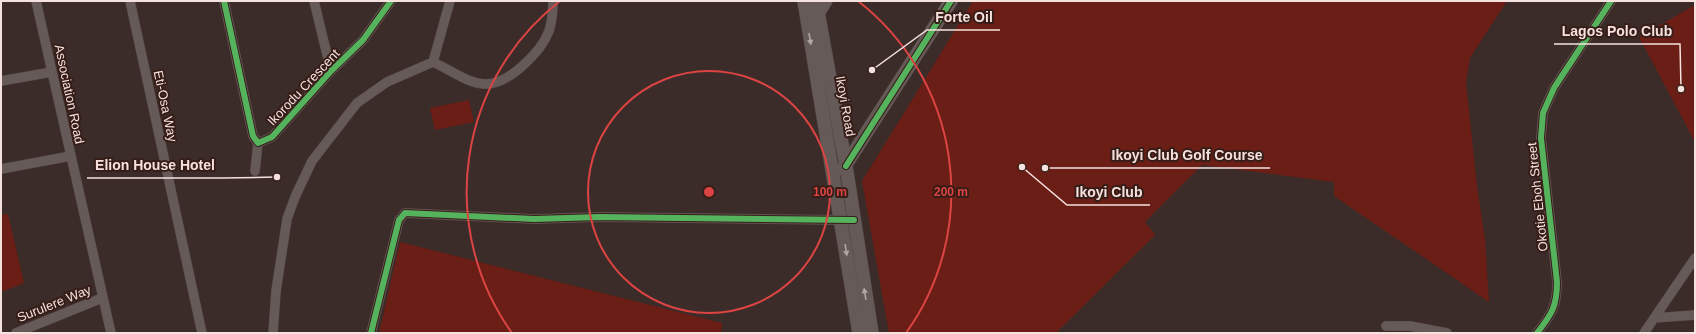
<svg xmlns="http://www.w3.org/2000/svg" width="1696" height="334" font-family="Arial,sans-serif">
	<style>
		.green { fill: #6b1e15 }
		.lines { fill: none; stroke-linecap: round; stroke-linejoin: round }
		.street-casing { stroke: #584b48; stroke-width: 10 }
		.secondary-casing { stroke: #584b48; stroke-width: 14 }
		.street { stroke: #665a58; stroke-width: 9 }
		.secondary { stroke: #665a58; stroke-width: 13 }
		.cycleway-casing { stroke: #371d18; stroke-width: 8 }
		.cycleway { stroke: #56b35d; stroke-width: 6 }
		.oneway { fill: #b5a5a2 }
		.ring { fill: none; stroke: #db4443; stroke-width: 2 }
		.labels { text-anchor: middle; stroke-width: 4; stroke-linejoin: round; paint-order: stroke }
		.street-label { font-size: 13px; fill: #f5e2df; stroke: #371d18 }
		.centre { fill: #db4443; stroke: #371d18; stroke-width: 2 }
		.ring-label { font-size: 12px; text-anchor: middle; font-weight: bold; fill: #db4443; stroke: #371d18; stroke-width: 4; stroke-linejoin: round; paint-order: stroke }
		.leader { fill: none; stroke: #f5e2df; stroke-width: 1.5 }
		.callout-dot { fill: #f5e2df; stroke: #371d18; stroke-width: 1.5 }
		.callout-label { font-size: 14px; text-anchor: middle; font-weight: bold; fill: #f5e2df; stroke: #371d18; stroke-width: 4; stroke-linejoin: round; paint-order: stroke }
	</style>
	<rect width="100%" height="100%" fill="#3b2c29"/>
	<!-- green -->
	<path class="green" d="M 973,1 L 1507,1 L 1470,58 L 1466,82 L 1477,186 L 1485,239 L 1489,302 L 1334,196 L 1334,182 L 1202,165 L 1145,222 L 1155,235 L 1056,333 L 889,333 L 862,181 Z
		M 1695,5 L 1695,142 L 1639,37 Z
		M 469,100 L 474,122 L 435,130 L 430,108 Z
		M 8,214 L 24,283 L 1,292 L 1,215 Z
		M 400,242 L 722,323 L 721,333 L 379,333 Z"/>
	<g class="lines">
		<defs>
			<path id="street" d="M 36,1 L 111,333
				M 130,1 L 202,333
				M 224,1 L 253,136 L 258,143 L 272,137 L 331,71 L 363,40 L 391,1
				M 314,1 L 331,71
				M 819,16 L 828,1
				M 433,62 C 449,69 468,84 486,84 C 509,84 541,52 549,31 C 552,22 553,10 553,1
				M 433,62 L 450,1
				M 1,81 L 52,72
				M 1,169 L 71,156
				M 255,171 L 258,143
				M 1654,318 L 1695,315
				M 1386,326 L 1410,326 L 1447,333
				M 16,333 L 102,298
				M 273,333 L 276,291 L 287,219 L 295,197 L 312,161 L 357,103 L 387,82 L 433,62
				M 371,333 L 399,220 L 405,213 L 534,219 L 600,217 L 845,220
				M 1537,333 C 1552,314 1557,306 1557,282 L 1541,138 L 1543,113 L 1554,88 L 1611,1
				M 1644,333 L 1695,258"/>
			<path id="secondary" d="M 804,1 L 859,333
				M 816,1 L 846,166 L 872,333
				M 843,169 L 951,1"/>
		</defs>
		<!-- street casing -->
		<use href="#street" class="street-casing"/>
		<!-- secondary casing -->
		<use href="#secondary" class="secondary-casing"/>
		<!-- street -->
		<use href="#street" class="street"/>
		<!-- secondary -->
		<use href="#secondary" class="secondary"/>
		<defs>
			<path id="cycleway" d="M 224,1 L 253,136 L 258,143 L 272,137 L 331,71 L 363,40 L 391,1
				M 846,166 L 951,1
				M 371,333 L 399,220 L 405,213 L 534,219 L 600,217 L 854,220
				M 1537,333 C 1552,314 1557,306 1557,282 L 1541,138 L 1543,113 L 1554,88 L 1611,1"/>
		</defs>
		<!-- cycleway casing -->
		<use href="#cycleway" class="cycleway-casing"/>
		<!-- cycleway -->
		<use href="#cycleway" class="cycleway"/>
	</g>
	<!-- one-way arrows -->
	<defs><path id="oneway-solid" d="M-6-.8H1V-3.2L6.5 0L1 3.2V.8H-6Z"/></defs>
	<g class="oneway">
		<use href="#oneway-solid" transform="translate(810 39) rotate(80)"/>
		<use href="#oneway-solid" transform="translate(846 250) rotate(81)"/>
		<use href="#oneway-solid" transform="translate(865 294) rotate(-99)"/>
	</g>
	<!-- distance rings -->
	<g class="ring">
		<circle cx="709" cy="192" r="121"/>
		<path d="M512 333A242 242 0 0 1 560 1M858 1A242 242 0 0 1 906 333"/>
	</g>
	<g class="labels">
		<!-- street labels -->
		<g class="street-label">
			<text transform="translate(303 87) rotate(-47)" y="5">Ikorodu Crescent</text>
			<text transform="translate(70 94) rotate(78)" y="5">Association Road</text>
			<text transform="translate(166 106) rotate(78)" y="5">Eti-Osa Way</text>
			<text transform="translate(846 106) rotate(80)" y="5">Ikoyi Road</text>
			<text transform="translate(1537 197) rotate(-96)" y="5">Okotie Eboh Street</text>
			<text transform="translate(54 303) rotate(-22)" y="5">Surulere Way</text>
		</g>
	</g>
	<circle cx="709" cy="192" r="6" class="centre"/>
	<g class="ring-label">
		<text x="830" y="196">100 m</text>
		<text x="951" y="196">200 m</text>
	</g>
	<!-- callouts -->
	<path class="leader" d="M872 70L927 30H1000M1681 89L1680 44H1554M1045 168L1103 168H1270M277 177L223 178H87M1022 167L1067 205H1150"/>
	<g class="callout-dot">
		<circle cx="872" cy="70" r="4"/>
		<circle cx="1681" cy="89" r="4"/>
		<circle cx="1045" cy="168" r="4"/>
		<circle cx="277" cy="177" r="4"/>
		<circle cx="1022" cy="167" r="4"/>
	</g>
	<g class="callout-label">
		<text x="964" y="22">Forte Oil</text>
		<text x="1617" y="36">Lagos Polo Club</text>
		<text x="1187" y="160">Ikoyi Club Golf Course</text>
		<text x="155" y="170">Elion House Hotel</text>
		<text x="1109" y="197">Ikoyi Club</text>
	</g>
	<!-- border -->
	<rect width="1696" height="334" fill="none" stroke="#f5e2df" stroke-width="4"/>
</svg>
